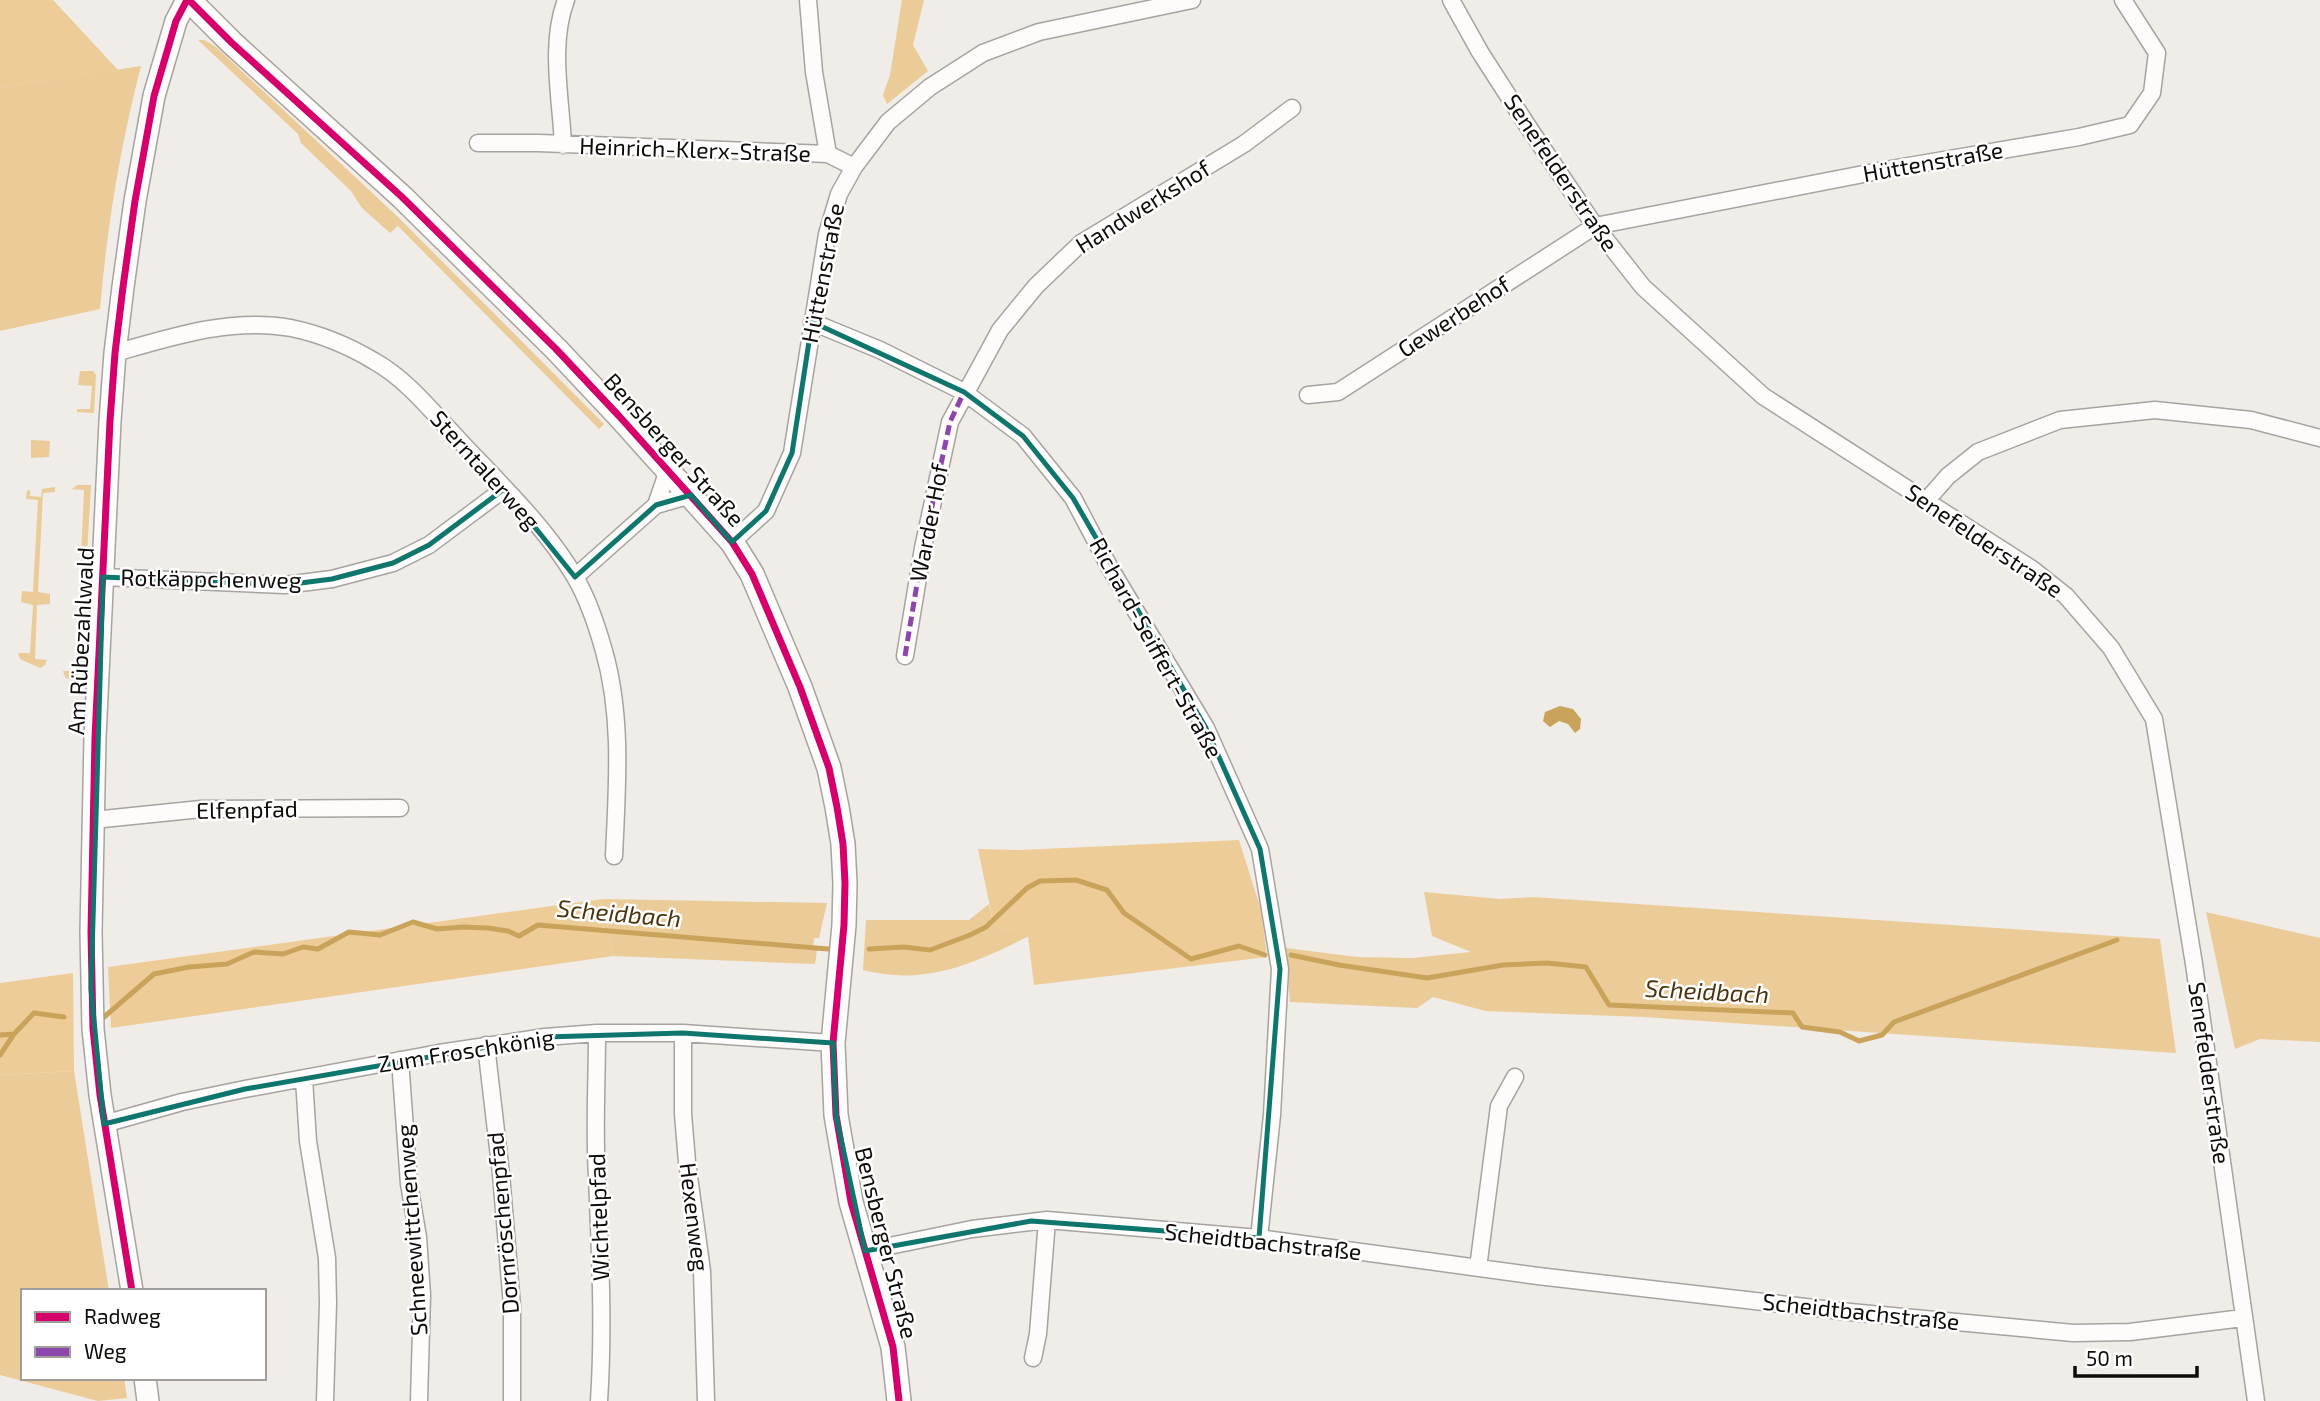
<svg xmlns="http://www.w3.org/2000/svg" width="2320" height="1401" font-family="'Exo 2',sans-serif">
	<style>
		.green { fill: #ebcb97 }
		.forest { fill: #edcc98 }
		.water { fill: #caa35b }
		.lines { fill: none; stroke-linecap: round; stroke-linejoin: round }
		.stream { stroke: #caa35b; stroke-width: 5 }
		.minor-casing { stroke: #a6a3a0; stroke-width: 19 }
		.tertiary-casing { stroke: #a6a3a0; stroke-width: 24 }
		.secondary-casing { stroke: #a6a3a0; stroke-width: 26 }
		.minor { stroke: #fdfcfb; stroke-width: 16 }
		.tertiary { stroke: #fdfcfb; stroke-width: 21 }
		.secondary { stroke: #fdfcfb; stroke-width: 23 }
		.quiet { stroke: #8e44ad; stroke-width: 5; stroke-dasharray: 10 5; stroke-linecap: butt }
		.cycleway-casing { stroke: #fff; stroke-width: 11 }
		.cycleway { stroke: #d6006c; stroke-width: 7 }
		.marked { fill: none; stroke: #0f766e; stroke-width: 5; stroke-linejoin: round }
		.labels { text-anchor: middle; stroke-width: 5; stroke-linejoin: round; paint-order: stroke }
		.street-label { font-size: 23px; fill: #0e0c09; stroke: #fff }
		.water-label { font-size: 24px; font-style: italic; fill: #4b340c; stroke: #fff }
	</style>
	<rect width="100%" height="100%" fill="#f0ece7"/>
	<!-- green -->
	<path class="green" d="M 902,0 L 924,0 L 913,45 L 928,71 L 887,104 L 883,95 L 890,75 Z
		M 198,40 L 204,40 L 216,47 L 399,218 L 604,424 L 599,429 L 398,226 L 390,233 L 362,208 L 351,191 L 301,143 L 298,134 Z
		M 141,66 C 120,147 107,227 100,309 L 0,331 L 0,88 Z
		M 80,371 L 93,371 L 96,375 L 94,413 L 77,412 L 77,409 L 90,409 L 92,386 L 78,385 Z
		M 31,440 L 50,441 L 49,457 L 31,458 Z
		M 77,485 L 91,485 L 81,659 L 78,684 L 65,677 L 63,671 L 76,671 L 84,490 L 72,489 Z
		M 55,487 L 55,492 L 43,493 L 38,592 L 50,594 L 50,604 L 37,605 L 35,659 L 47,660 L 45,665 L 40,668 L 20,659 L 18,653 L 30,653 L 33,605 L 21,602 L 22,591 L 33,592 L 38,500 L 26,499 L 27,491 L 30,490 L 30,496 L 41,497 L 42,489 Z
		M 1424,892 L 1500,899 L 1532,897 L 2160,939 L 2176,1053 L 1644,1017 L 1486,1011 L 1433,997 L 1417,1008 L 1290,1002 L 1286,948 L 1357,957 L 1412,958 L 1471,952 L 1432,936 Z
		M 603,899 L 827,903 L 819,938 L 814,938 L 813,949 L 817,950 L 815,964 L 613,956 Z
		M 989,904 L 994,926 L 1029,936 C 974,964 925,986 863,970 L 866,920 L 969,920 Z
		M 2206,912 L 2320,938 L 2320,1042 L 2260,1039 L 2235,1049 Z
		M 74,1071 L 109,1291 L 23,1291 L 23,1378 L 124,1378 L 127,1398 L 98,1401 L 0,1375 L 0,1075 Z"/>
	<!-- forest -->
	<path class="forest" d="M 0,0 L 53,0 L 118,70 L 0,88 Z
		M 1239,840 L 1261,910 L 1267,957 L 1034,985 L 1028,936 L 994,926 L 978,849 L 1021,850 Z
		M 603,899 L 613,956 L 111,1028 L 108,967 Z
		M 73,973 L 74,1071 L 0,1075 L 0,983 Z"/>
	<!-- water -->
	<path class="water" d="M 1560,706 L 1573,709 L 1581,719 L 1580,729 L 1575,733 L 1568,724 L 1559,721 L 1550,727 L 1543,721 L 1545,712 Z"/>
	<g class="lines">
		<!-- stream -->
		<path class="stream" d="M 869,949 L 904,947 L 930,950 L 970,935 L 986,927 L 1027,888 L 1040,881 L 1076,880 L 1107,890 L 1124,913 L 1191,959 L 1239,946 L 1265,955
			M 1291,955 L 1339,965 L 1427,978 L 1503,965 L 1547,963 L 1586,967 L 1609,1005 L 1793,1013 L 1802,1027 L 1840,1032 L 1859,1041 L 1882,1035 L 1894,1022 L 2117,940
			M 103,1018 L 154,974 L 189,967 L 227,964 L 254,952 L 283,954 L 303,947 L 318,949 L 349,932 L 380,935 L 413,922 L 437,929 L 463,927 L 488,928 L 508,931 L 519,936 L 538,925 L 828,949
			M 0,1035 L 14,1034
			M 0,1055 L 14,1034 L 34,1013 L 64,1017"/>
		<defs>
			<path id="minor" d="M 808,0 L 814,72 L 828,154
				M 1451,0 L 1480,52 L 1527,125 L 1595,226 L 1643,287 L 1763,396 L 2032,569 L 2066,596 L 2111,648 L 2154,719 L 2194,964 L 2256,1401
				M 478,143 L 538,143 L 828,154 L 854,167
				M 563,145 C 561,98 549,45 566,0
				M 812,322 L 880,350 L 964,392 L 1023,436 L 1073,498 L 1110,568 L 1206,728 L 1260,849 L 1280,969 L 1272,1115 L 1259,1238
				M 115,353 C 171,337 232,317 291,328 C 320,334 349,346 374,361 C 408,380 433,413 459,440 C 499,483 545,526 575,577 C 588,599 597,626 604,651 C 623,718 617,787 614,856
				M 1308,395 L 1338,392 L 1595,226 L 1879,171 L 2079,137 L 2130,125 L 2152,93 L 2157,53 L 2123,0
				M 1926,501 L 1948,476 L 1978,452 L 2060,420 L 2155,410 L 2251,420 L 2320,438
				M 656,505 L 668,470
				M 732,542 L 766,511 L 792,453 L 827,234 L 839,194 L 854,167 L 888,122 L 930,87 L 983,53 L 1039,32 L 1192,0
				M 103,577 L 285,585 L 332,579 L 393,563 L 429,545 L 504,489
				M 575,577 L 656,505 L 691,495
				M 905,656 L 923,548 L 950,422 L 1000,330 L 1036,286 L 1081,243 L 1244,144 L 1292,108
				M 93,820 L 201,809 L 400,808
				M 597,1033 C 597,1081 594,1129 597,1177 C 600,1252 604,1326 599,1401
				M 683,1033 L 683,1114 L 687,1162 L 702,1271 L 706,1401
				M 486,1045 L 501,1174 L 512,1306 L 512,1401
				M 400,1060 L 409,1184 L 418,1237 L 422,1295 L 419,1401
				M 304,1079 L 308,1141 L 327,1258 L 328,1303 L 325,1401
				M 104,1124 L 182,1102 L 245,1089 L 439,1053 L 545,1037 L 597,1033 L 683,1033 L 833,1043
				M 865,1251 L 972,1229 L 1047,1220 L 1259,1238 L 1538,1276 L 1850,1312 L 2073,1333 L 2130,1332 L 2243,1318
				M 1478,1268 L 1499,1106 L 1515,1077
				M 1033,1358 L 1038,1334 L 1047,1220"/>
			<path id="tertiary" d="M 132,1291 L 100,1095 L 93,1029 L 91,932 L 95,738 L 110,421 L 115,353 L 123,287 L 135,201 L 154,96 L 176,21 L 187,0
				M 145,1378 L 148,1401"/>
			<path id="secondary" d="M 189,0 L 232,43 L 402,197 L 556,349 L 619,416 L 732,542 L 752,574 L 800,687 L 829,768 L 837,807 L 843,844 L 845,883 L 844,925 L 833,1043 L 836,1115 L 851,1202 L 893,1347 L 899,1401"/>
		</defs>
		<!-- minor casing -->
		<use href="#minor" class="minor-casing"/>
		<!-- tertiary casing -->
		<use href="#tertiary" class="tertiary-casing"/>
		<!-- secondary casing -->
		<use href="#secondary" class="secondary-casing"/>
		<!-- minor -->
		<use href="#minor" class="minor"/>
		<!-- tertiary -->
		<use href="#tertiary" class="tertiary"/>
		<!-- secondary -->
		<use href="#secondary" class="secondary"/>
		<!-- quiet -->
		<path class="quiet" d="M 905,656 L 923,548 L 950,422 L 964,392"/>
		<defs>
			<path id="cycleway" d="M 189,0 L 232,43 L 402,197 L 556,349 L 619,416 L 732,542 L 752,574 L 800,687 L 829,768 L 837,807 L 843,844 L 845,883 L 844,925 L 833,1043 L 836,1115 L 851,1202 L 893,1347 L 899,1401
				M 132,1291 L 100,1095 L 93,1029 L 91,932 L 95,738 L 110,421 L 115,353 L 123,287 L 135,201 L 154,96 L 176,21 L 187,0"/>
		</defs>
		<!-- cycleway casing -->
		<use href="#cycleway" class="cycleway-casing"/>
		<!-- cycleway -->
		<use href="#cycleway" class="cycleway"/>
	</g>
	<!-- marked area -->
	<path class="marked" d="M 812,322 L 964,392 L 1023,436 L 1073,498 L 1206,728 L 1260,849 L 1280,969 L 1259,1238 L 1031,1221 L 865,1251 L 836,1115 L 833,1043 L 683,1033 L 545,1037 L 245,1089 L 104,1124 L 91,989 L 103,577 L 285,585 L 332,579 L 393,563 L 429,545 L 504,489 L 575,577 L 656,505 L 691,495 L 732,542 L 766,511 L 792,453 Z"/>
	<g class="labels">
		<!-- street labels -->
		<g class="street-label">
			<text transform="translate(695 150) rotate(2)" y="8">Heinrich-Klerx-Straße</text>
			<text transform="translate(1933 162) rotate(-10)" y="8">Hüttenstraße</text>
			<text transform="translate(1561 173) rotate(56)" y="8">Senefelderstraße</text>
			<text transform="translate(1143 207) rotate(-32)" y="8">Handwerkshof</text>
			<text transform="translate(823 273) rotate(-79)" y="8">Hüttenstraße</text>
			<text transform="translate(1454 317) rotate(-33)" y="8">Gewerbehof</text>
			<text transform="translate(674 450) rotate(48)" y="8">Bensberger Straße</text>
			<text transform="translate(485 470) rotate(48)" y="8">Sterntalerweg</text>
			<text transform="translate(929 523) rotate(-79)" y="8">Warder Hof</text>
			<text transform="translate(1984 541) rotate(34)" y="8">Senefelderstraße</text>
			<text transform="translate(211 579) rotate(1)" y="8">Rotkäppchenweg</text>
			<text transform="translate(81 641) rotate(-87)" y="8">Am Rübezahlwald</text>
			<text transform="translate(1156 648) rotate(61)" y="8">Richard-Seiffert-Straße</text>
			<text transform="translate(247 810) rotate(-1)" y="8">Elfenpfad</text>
			<text transform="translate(466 1051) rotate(-9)" y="8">Zum Froschkönig</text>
			<text transform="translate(2209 1073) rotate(82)" y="8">Senefelderstraße</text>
			<text transform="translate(599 1217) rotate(-92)" y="8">Wichtelpfad</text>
			<text transform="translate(694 1217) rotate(83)" y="8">Hexenweg</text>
			<text transform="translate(503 1223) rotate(-95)" y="8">Dornröschenpfad</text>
			<text transform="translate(412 1230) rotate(-94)" y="8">Schneewittchenweg</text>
			<text transform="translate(1263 1242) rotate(6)" y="8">Scheidtbachstraße</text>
			<text transform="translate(886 1243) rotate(76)" y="8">Bensberger Straße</text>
			<text transform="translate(1861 1312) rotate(6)" y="8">Scheidtbachstraße</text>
		</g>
		<!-- water labels -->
		<g class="water-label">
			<text transform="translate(619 914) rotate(5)" y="8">Scheidbach</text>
			<text transform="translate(1707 992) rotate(3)" y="8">Scheidbach</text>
		</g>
	</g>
	<!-- legend -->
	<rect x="21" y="1289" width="245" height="91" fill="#ffffff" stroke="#9f9e9d" stroke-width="2"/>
	<rect x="35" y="1312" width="35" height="10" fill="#d6006c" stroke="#9f9e9d" stroke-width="2"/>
	<text x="84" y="1324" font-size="21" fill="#0e0c09">Radweg</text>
	<rect x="35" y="1347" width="35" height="10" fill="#8e44ad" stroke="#9f9e9d" stroke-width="2"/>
	<text x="84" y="1359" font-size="21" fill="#0e0c09">Weg</text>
	<!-- scale -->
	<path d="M2075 1366v10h122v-10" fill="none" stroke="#0e0c09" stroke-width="3.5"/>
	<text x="2086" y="1366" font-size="21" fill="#0e0c09" stroke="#ffffff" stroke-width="5" paint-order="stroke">50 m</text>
</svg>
